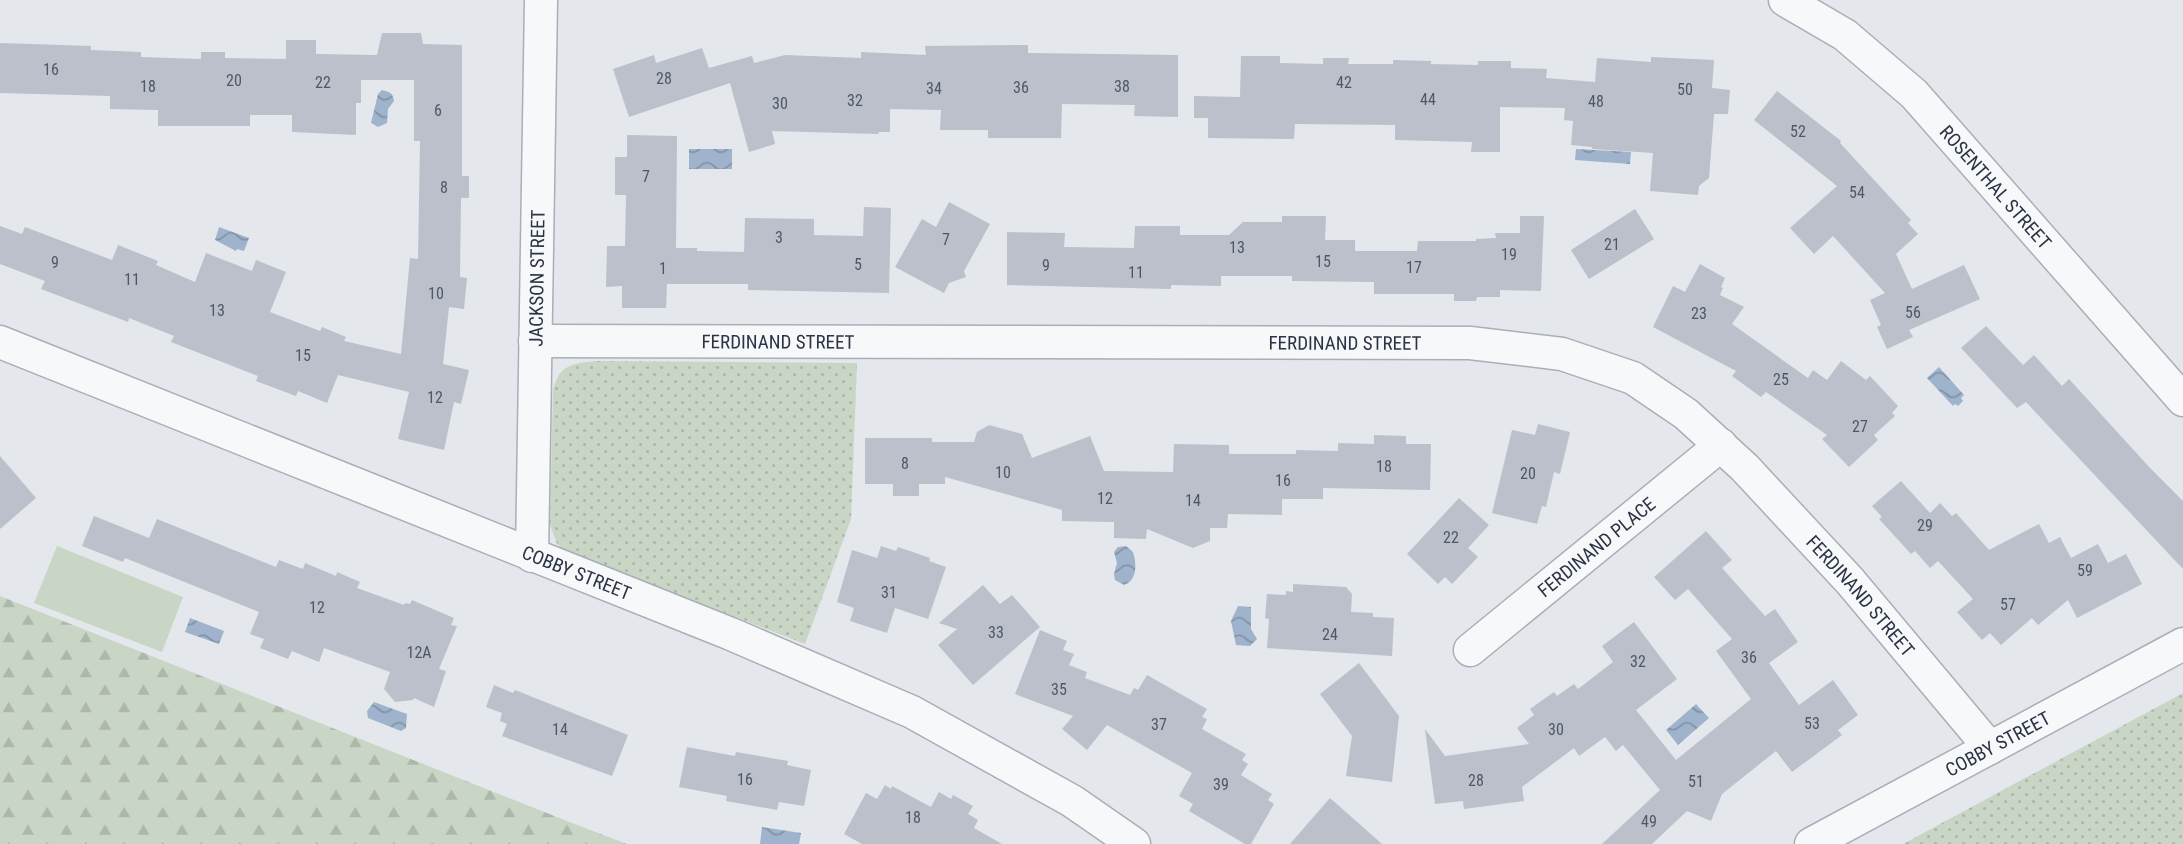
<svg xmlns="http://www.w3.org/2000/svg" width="2183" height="844" font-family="'Roboto Condensed',sans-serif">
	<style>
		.forest { fill: url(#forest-firs) }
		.park { fill: url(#park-dots) }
		.pitch { fill: #c9d6c5 }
		.water { fill: url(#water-waves) }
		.building { fill: #bbc0ca }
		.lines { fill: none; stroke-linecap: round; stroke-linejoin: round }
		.minor-casing { stroke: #a9aeb7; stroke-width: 35 }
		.minor { stroke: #f7f8fa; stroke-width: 32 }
		.labels { text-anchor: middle; stroke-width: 7; stroke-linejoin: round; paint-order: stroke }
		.number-label { font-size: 16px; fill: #4f5766 }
		.street-label { font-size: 19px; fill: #2b3445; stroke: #f4f6f9 }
	</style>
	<defs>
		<pattern id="forest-firs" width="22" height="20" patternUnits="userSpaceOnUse" patternTransform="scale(1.75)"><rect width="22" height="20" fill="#c9d6c5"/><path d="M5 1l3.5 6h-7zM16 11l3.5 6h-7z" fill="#adb8ab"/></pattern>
		<pattern id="park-dots" width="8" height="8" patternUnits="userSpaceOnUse" patternTransform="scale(1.75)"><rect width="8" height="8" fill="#c9d6c5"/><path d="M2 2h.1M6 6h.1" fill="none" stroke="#adb8ab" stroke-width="1.8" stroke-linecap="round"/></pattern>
		<pattern id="water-waves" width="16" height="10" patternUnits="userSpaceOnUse" patternTransform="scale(1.75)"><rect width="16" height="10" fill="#9fb4cc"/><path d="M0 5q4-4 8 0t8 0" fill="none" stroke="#8293a7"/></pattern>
	</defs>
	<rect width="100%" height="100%" fill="#e4e7ec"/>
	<!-- forest -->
	<path class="forest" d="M 0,596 L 572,823 L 627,844 L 0,844 Z"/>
	<!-- park -->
	<path class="park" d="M 599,361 L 857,363 L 851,519 L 805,644 L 565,551 L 557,544 L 550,525 L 553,390 C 560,363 574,363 599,361 Z
		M 2183,693 L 2183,844 L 1903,844 Z"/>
	<!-- pitch -->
	<path class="pitch" d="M 57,546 L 183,597 L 162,652 L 34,603 Z"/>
	<!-- water -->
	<path class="water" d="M 382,90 C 390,92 393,93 394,101 L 388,109 L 387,123 L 378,127 L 371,123 L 378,94 Z
		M 689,149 L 732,149 L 732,169 L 689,169 Z
		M 1576,149 L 1631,152 L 1630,164 L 1575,160 Z
		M 219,227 L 249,238 L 244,251 L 237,249 L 236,251 L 215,240 Z
		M 1939,367 L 1964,395 L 1961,398 L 1963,401 L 1958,406 L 1955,404 L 1953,406 L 1927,378 Z
		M 1126,546 L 1133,552 C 1137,565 1137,580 1124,585 L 1115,580 L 1114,574 L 1117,563 L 1114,552 L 1118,547 Z
		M 1238,606 L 1251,607 L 1251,629 L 1257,639 L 1250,646 L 1236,645 L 1231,621 Z
		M 190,618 L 224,631 L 219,644 L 185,632 Z
		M 374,702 L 407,714 L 406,728 L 401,731 L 368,718 L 367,711 Z
		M 1696,704 L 1709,718 L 1678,745 L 1666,730 Z
		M 762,827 L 801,833 L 799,844 L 760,844 Z"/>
	<!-- building -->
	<path class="building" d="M 382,33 L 421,33 L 423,44 L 462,45 L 462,176 L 469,176 L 469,198 L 461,198 L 460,277 L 467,278 L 464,309 L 449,307 L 443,364 L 469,370 L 461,404 L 454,402 L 444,450 L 398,439 L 409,392 L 338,375 L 327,403 L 298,391 L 296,396 L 256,381 L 258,376 L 171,342 L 174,336 L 129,318 L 128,322 L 41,289 L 45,281 L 0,264 L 0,226 L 22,234 L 25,227 L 112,260 L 118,245 L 158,261 L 156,265 L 195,282 L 206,253 L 252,271 L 256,260 L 286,272 L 270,312 L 320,331 L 322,327 L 346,337 L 344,341 L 401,354 L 410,258 L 418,259 L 420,141 L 414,141 L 414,80 L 361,80 L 361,103 L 356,103 L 356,135 L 292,132 L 292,115 L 250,115 L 250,126 L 158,126 L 158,110 L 110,109 L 110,96 L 0,93 L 0,43 L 91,46 L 91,50 L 141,52 L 141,57 L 201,59 L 201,52 L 225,52 L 225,58 L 286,59 L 286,40 L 316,40 L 316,54 L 377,55 Z
		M 1028,45 L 1028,53 L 1178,55 L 1178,117 L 1134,116 L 1135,105 L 1062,104 L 1061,138 L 988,138 L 988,130 L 940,130 L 941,110 L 890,109 L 890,132 L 879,132 L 878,134 L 772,131 L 775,144 L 749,152 L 730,83 L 629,117 L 613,69 L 654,55 L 656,63 L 702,48 L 709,68 L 752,56 L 754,63 L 785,55 L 861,58 L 861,52 L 926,55 L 925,46 Z
		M 1241,56 L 1280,56 L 1280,63 L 1323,64 L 1323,58 L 1349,58 L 1348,64 L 1393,64 L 1393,60 L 1431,61 L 1431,64 L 1478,65 L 1478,61 L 1511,61 L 1511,68 L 1547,69 L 1546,78 L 1595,82 L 1597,58 L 1651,62 L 1651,57 L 1714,60 L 1712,88 L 1730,90 L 1728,114 L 1714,114 L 1709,178 L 1699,186 L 1698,195 L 1650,191 L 1653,153 L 1592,149 L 1592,147 L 1571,145 L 1573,121 L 1564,120 L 1565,108 L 1500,107 L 1500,152 L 1471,152 L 1472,142 L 1395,140 L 1395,125 L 1295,124 L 1294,139 L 1208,138 L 1208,118 L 1194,118 L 1194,96 L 1240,97 Z
		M 1777,91 L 1841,141 L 1840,143 L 1911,220 L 1908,223 L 1918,234 L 1896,254 L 1912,289 L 1964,265 L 1980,299 L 1909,330 L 1913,337 L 1887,349 L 1877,327 L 1881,325 L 1870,300 L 1885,293 L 1833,236 L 1814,254 L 1790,228 L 1837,186 L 1754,120 Z
		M 627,135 L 677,136 L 676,248 L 697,248 L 697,251 L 744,252 L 745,218 L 814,219 L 814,235 L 863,236 L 864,207 L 891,208 L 889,293 L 748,290 L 748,284 L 667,284 L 666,308 L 622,308 L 622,286 L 606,287 L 607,246 L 625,246 L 626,195 L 615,195 L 615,157 L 627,157 Z
		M 949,202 L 990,224 L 964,271 L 966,277 L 949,283 L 944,293 L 895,267 L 922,219 L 936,227 Z
		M 1635,209 L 1654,239 L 1589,279 L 1571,250 Z
		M 1282,216 L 1326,216 L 1325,240 L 1355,240 L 1355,251 L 1417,251 L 1418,241 L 1476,241 L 1476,239 L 1496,238 L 1495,233 L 1520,233 L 1520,216 L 1544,216 L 1541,291 L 1500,290 L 1500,297 L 1477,297 L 1476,301 L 1454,301 L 1454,294 L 1374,294 L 1374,282 L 1292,281 L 1292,276 L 1221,276 L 1221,286 L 1171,285 L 1171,289 L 1007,285 L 1007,232 L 1065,233 L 1064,247 L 1134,248 L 1135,226 L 1180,226 L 1180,235 L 1229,235 L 1243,222 L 1282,222 Z
		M 1700,264 L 1725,278 L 1721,287 L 1723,288 L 1720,295 L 1744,307 L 1732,324 L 1808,378 L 1813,370 L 1827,380 L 1841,361 L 1866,380 L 1870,376 L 1898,406 L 1892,413 L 1895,416 L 1874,435 L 1878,440 L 1849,467 L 1822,439 L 1827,435 L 1766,392 L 1761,397 L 1732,376 L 1736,371 L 1653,327 L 1673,286 L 1685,292 Z
		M 1986,326 L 2023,365 L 2034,355 L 2062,386 L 2069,379 L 2150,468 L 2183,501 L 2183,569 L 2026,402 L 2017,408 L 1961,348 Z
		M 1538,424 L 1570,432 L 1560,474 L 1554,472 L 1546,507 L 1542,506 L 1537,524 L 1492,513 L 1512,430 L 1535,435 Z
		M 989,425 L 1022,434 L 1032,458 L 1090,436 L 1104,471 L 1173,472 L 1174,444 L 1229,445 L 1229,454 L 1296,454 L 1296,450 L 1338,451 L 1338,443 L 1374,444 L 1374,435 L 1406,436 L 1406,444 L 1431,444 L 1430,490 L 1323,488 L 1323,499 L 1282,499 L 1282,515 L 1228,514 L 1227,528 L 1210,528 L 1210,541 L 1193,548 L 1147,529 L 1146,539 L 1114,538 L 1114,522 L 1062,521 L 1062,510 L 945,477 L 945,484 L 919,484 L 919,496 L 893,496 L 893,484 L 865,484 L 865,438 L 932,438 L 932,442 L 974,442 L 977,432 Z
		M 0,456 L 36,498 L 0,529 Z
		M 1901,481 L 1930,513 L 1940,503 L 1952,516 L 1956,513 L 1989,550 L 2039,524 L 2049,543 L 2060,537 L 2071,558 L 2098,544 L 2108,563 L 2126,554 L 2142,584 L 2077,618 L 2068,600 L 2038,625 L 2032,618 L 2001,645 L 1990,633 L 1982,640 L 1957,612 L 1973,599 L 1938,561 L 1930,568 L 1915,551 L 1911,554 L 1879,519 L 1882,517 L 1872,506 Z
		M 1459,498 L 1489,525 L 1468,548 L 1478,557 L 1452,584 L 1445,577 L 1438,584 L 1407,554 Z
		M 94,516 L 149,538 L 157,519 L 276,567 L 279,560 L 303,569 L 305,563 L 336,576 L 337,572 L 360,582 L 357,588 L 404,605 L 405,603 L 410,604 L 412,600 L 454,618 L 451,625 L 457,626 L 439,669 L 446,671 L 434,707 L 414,698 L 413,700 L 395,702 L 384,689 L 390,672 L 324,648 L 319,662 L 292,651 L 288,659 L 260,648 L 264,639 L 250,634 L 259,612 L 125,558 L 123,562 L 82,546 Z
		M 1706,531 L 1732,560 L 1722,568 L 1765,616 L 1775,609 L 1798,642 L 1769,663 L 1799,705 L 1833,680 L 1858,715 L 1838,730 L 1842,735 L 1792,772 L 1776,751 L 1722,794 L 1711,821 L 1687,811 L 1652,844 L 1602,844 L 1660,790 L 1623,745 L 1616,751 L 1605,737 L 1579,756 L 1574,748 L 1522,787 L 1524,801 L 1464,809 L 1463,801 L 1435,804 L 1425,729 L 1445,756 L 1529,744 L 1517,728 L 1534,715 L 1530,709 L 1554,692 L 1557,696 L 1574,684 L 1578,689 L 1613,662 L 1602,646 L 1634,622 L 1677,679 L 1636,710 L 1676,760 L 1751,699 L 1716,651 L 1732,639 L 1688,589 L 1675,600 L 1654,577 Z
		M 881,546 L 896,551 L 898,547 L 930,558 L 929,561 L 946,567 L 928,619 L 895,608 L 887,633 L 850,621 L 854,608 L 837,602 L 852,550 L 877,558 Z
		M 1293,584 L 1346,587 L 1352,594 L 1351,612 L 1373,613 L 1373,617 L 1394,618 L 1392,656 L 1267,648 L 1269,619 L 1265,618 L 1267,594 L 1286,595 L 1286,591 L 1293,592 Z
		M 983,585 L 1000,604 L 1012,595 L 1040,627 L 973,685 L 938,645 L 957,629 L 939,623 Z
		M 1040,630 L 1067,641 L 1063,650 L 1074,654 L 1069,665 L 1087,672 L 1085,678 L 1130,695 L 1134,688 L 1138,690 L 1147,675 L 1207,709 L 1202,717 L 1207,719 L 1202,729 L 1246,754 L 1242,760 L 1248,764 L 1241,775 L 1272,794 L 1268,800 L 1274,804 L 1251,844 L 1245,844 L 1189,811 L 1193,804 L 1179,796 L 1192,773 L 1107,725 L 1087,750 L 1062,729 L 1073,716 L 1015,694 Z
		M 1359,663 L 1399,716 L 1392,782 L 1346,776 L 1352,736 L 1320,694 Z
		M 494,685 L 513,693 L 515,690 L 628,735 L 612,776 L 502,736 L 507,724 L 500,721 L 502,713 L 486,707 Z
		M 687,747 L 735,756 L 736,752 L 788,761 L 787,765 L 811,770 L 804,806 L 779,802 L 777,810 L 726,801 L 727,796 L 679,787 Z
		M 885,785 L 891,789 L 892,786 L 931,807 L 939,792 L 951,799 L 953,795 L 973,806 L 968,814 L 978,820 L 974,828 L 1002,844 L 862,844 L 844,834 L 866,793 L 877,799 Z
		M 1330,798 L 1382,844 L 1290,844 Z"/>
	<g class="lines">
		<defs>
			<g id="minor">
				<path id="s1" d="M 1785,0 L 1845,35 L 1914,94 L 2183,400"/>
				<path id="s2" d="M 535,341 L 1470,343 L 1562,354 L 1633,378 L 1686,414 L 1745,468 L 1850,581 L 1990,748"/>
				<path id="s3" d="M 0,342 L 731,634 L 912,712 L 1072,801 L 1134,844"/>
				<path id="s4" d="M 532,556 L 541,0"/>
				<path id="s5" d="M 1470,650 L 1721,445"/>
				<path id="s6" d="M 1811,844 L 2183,644"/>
			</g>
		</defs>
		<!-- minor casing -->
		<use href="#minor" class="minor-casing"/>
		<!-- minor -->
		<use href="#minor" class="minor"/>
	</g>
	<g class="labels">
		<!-- number labels -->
		<g class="number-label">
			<text x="51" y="75">16</text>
			<text x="664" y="84">28</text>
			<text x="234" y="86">20</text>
			<text x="323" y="88">22</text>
			<text x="1344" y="88">42</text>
			<text x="148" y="92">18</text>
			<text x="1122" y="92">38</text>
			<text x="1021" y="93">36</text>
			<text x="934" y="94">34</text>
			<text x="1685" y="95">50</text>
			<text x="1428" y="105">44</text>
			<text x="855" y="106">32</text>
			<text x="1596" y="107">48</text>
			<text x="780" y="109">30</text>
			<text x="438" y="116">6</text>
			<text x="1798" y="137">52</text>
			<text x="646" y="182">7</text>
			<text x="444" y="193">8</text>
			<text x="1857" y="198">54</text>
			<text x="779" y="243">3</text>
			<text x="946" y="245">7</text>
			<text x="1612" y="250">21</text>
			<text x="1237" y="253">13</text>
			<text x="1509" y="260">19</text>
			<text x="1323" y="267">15</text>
			<text x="55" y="268">9</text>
			<text x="858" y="270">5</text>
			<text x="1046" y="271">9</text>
			<text x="1414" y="273">17</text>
			<text x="663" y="274">1</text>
			<text x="1136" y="278">11</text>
			<text x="132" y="285">11</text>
			<text x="436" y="299">10</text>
			<text x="217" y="316">13</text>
			<text x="1913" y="318">56</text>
			<text x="1699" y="319">23</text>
			<text x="303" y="361">15</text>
			<text x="1781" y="385">25</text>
			<text x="435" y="403">12</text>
			<text x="1860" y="432">27</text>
			<text x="905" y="469">8</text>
			<text x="1384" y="472">18</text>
			<text x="1003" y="478">10</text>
			<text x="1528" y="479">20</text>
			<text x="1283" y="486">16</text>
			<text x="1105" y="504">12</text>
			<text x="1193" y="506">14</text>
			<text x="1925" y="531">29</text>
			<text x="1451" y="543">22</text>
			<text x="2085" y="576">59</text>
			<text x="889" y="598">31</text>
			<text x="2008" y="610">57</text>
			<text x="317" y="613">12</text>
			<text x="996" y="638">33</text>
			<text x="1330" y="640">24</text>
			<text x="419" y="658">12A</text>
			<text x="1749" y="663">36</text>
			<text x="1638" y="667">32</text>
			<text x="1059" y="695">35</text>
			<text x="1812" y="729">53</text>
			<text x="1159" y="730">37</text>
			<text x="560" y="735">14</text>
			<text x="1556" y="735">30</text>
			<text x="745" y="785">16</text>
			<text x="1476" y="786">28</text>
			<text x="1696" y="787">51</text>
			<text x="1221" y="790">39</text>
			<text x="913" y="823">18</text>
			<text x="1649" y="827">49</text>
		</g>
		<!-- street labels -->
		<g class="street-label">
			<text dy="7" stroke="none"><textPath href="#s1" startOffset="284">ROSENTHAL STREET</textPath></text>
			<text dy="7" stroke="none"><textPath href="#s4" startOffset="278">JACKSON STREET</textPath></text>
			<text dy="7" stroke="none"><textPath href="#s2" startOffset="243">FERDINAND STREET</textPath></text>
			<text dy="7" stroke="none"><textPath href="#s2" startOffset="810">FERDINAND STREET</textPath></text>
			<text dy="7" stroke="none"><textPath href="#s5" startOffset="163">FERDINAND PLACE</textPath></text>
			<text dy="7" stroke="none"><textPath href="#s3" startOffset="621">COBBY STREET</textPath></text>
			<text dy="7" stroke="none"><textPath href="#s2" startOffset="1419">FERDINAND STREET</textPath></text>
			<text dy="7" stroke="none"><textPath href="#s6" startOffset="212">COBBY STREET</textPath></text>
		</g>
	</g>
</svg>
